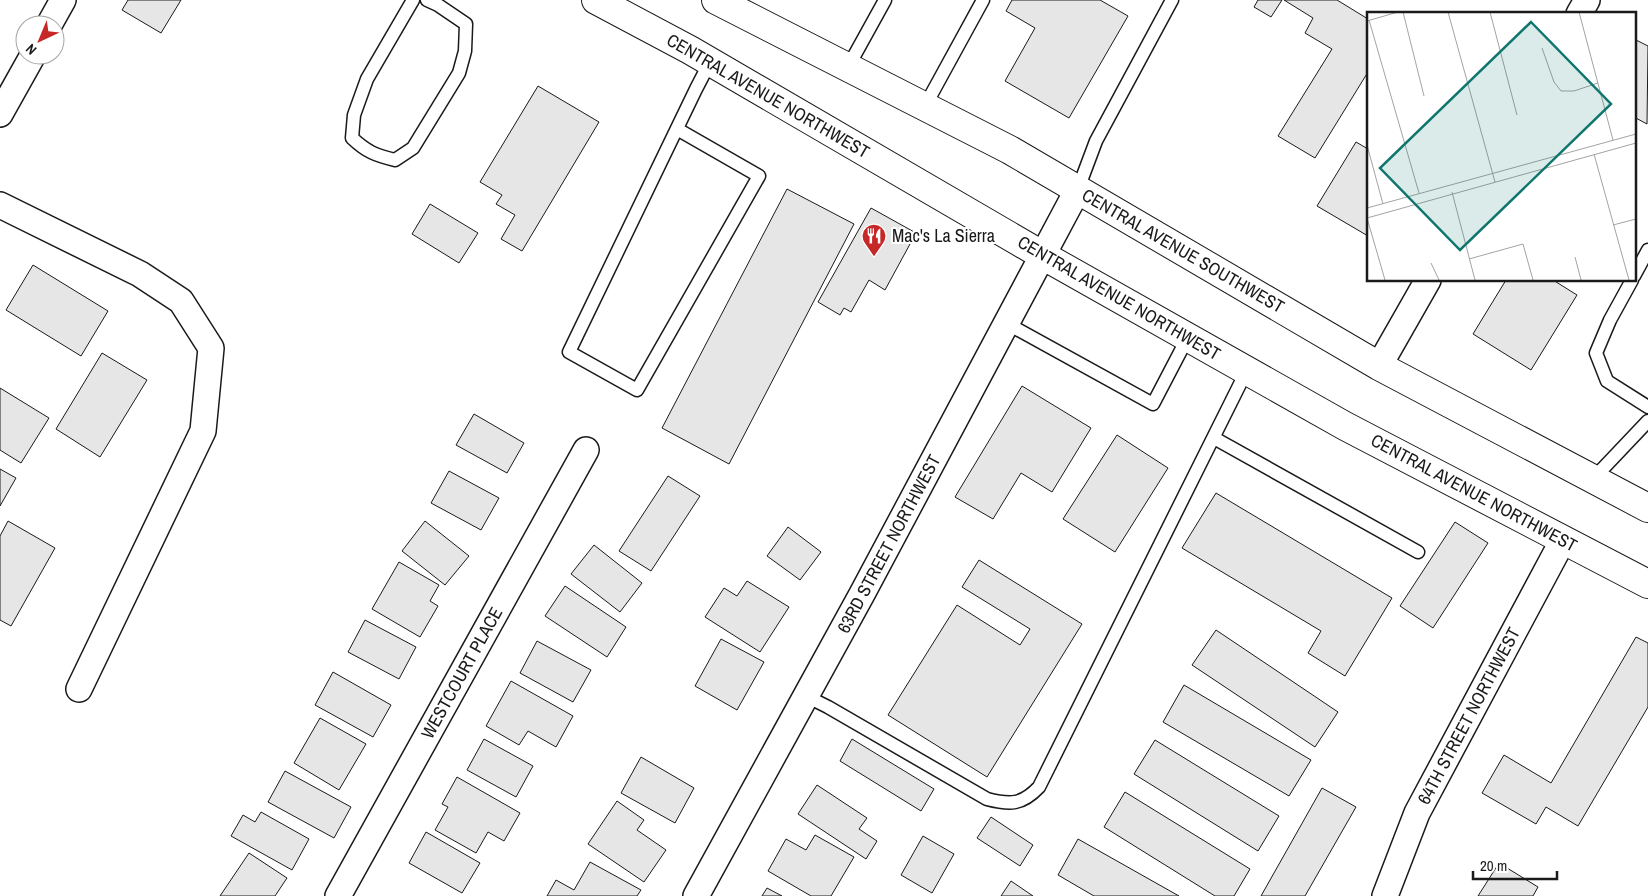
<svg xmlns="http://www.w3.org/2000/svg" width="1648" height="896" font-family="'Archivo Narrow',sans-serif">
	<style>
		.building { fill: #e6e6e6; stroke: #1a1a1a }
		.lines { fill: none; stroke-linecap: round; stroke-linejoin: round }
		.lane-casing { stroke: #1a1a1a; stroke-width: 15 }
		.street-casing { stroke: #1a1a1a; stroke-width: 28 }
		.primary-casing { stroke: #1a1a1a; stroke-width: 30 }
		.lane { stroke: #fff; stroke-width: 12 }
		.street { stroke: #fff; stroke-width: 25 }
		.primary { stroke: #fff; stroke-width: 28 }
		.labels { text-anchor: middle; stroke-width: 4; stroke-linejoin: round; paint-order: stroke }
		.street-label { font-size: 18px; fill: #1a1a1a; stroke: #fff }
		.poi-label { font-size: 18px; fill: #1a1a1a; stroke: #fff; text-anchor: start }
		.inset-road { fill: none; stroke: #a3a3a3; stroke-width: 1 }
		.view { fill: #0f766e; fill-opacity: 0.15; stroke: #0f766e; stroke-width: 2.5 }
		.inset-edge { fill: none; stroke: #1a1a1a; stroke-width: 2.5 }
	</style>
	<rect width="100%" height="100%" fill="#fff"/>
	<!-- building -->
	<path class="building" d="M 128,0 L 181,0 L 161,33 L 122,10 Z
		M 1012,0 L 1100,0 L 1128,16 L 1069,118 L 1005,81 L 1035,28 L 1006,11 Z
		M 1258,0 L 1282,0 L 1271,17 L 1254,7 Z
		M 1284,0 L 1337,0 L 1368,19 L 1368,72 L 1315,158 L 1278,136 L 1332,49 L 1305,33 L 1313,18 Z
		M 1634,39 L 1648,46 L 1647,124 L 1634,117 Z
		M 538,86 L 599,122 L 522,251 L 501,239 L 515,215 L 496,204 L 502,195 L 480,182 Z
		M 1356,142 L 1368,149 L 1368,236 L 1317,206 Z
		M 787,189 L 854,224 L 729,464 L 662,428 Z
		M 430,204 L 478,233 L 459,263 L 412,234 Z
		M 871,208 L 916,233 L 885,290 L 869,280 L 851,312 L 844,308 L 840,315 L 818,302 Z
		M 33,265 L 108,311 L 81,356 L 6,310 Z
		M 1506,280 L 1553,280 L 1577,295 L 1531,370 L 1473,334 Z
		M 102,353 L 147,380 L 100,457 L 56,429 Z
		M 1022,386 L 1091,428 L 1052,492 L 1021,473 L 993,519 L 955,497 Z
		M 0,388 L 49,418 L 21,463 L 0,450 Z
		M 474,414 L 524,443 L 507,473 L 456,445 Z
		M 1117,435 L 1168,468 L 1115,552 L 1063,519 Z
		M 0,469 L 16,478 L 0,506 Z
		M 449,471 L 499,498 L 481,530 L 431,503 Z
		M 668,476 L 700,496 L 651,571 L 619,551 Z
		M 1216,493 L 1392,598 L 1345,676 L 1308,653 L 1321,631 L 1182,548 Z
		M 8,521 L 55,548 L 11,626 L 0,620 L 0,536 Z
		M 425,521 L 469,556 L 445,585 L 402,551 Z
		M 1455,522 L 1488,543 L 1433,628 L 1400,606 Z
		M 788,527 L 821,552 L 800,580 L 767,556 Z
		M 594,545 L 642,583 L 620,612 L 571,574 Z
		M 979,560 L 1082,624 L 987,777 L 888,715 L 957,605 L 1020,645 L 1030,629 L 962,587 Z
		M 399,562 L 439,585 L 430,601 L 438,606 L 420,637 L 372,609 Z
		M 747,581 L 789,607 L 760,652 L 705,617 L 724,588 L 737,596 Z
		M 565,586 L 626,627 L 607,657 L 545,616 Z
		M 365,620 L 416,647 L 399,679 L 348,652 Z
		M 1216,630 L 1338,712 L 1315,747 L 1192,665 Z
		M 1636,637 L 1648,643 L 1648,707 L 1578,826 L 1546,807 L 1536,824 L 1482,793 L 1504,755 L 1551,783 Z
		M 721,639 L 764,662 L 737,710 L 695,686 Z
		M 537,641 L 591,670 L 573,702 L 520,673 Z
		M 333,672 L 391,705 L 373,737 L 315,705 Z
		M 511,681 L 573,716 L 556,747 L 528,731 L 519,745 L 486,726 Z
		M 1184,685 L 1311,760 L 1289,796 L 1163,722 Z
		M 320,718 L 366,744 L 339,790 L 294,763 Z
		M 484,739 L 533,766 L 516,797 L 467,770 Z
		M 852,739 L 934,789 L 921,811 L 840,761 Z
		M 1155,740 L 1279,816 L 1258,851 L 1134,774 Z
		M 641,757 L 694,788 L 675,823 L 621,793 Z
		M 285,771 L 351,807 L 334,838 L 268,802 Z
		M 457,777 L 520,813 L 504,841 L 488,832 L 476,853 L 435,830 L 448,807 L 442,804 Z
		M 817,785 L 867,818 L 859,829 L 877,841 L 866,859 L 798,814 Z
		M 1322,788 L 1356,807 L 1305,896 L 1261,896 Z
		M 1125,792 L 1250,869 L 1234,896 L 1215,896 L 1104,827 Z
		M 617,801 L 644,820 L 637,830 L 666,850 L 644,882 L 588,844 Z
		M 261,812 L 309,839 L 292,870 L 231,836 L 243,815 L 255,822 Z
		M 991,817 L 1033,845 L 1020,866 L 977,838 Z
		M 426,832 L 480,863 L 462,893 L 409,863 Z
		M 815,835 L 854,857 L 831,896 L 811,896 L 768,871 L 786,839 L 806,850 Z
		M 923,836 L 954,854 L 932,893 L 901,875 Z
		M 1078,839 L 1179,896 L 1094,896 L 1058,875 Z
		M 249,853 L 287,878 L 275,896 L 220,896 Z
		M 590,862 L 641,890 L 637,896 L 547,896 L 556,880 L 574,890 Z
		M 1499,863 L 1538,887 L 1533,896 L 1478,896 Z
		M 1011,881 L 1033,896 L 1001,896 Z
		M 767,888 L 782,896 L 762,896 Z"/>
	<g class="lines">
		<defs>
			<path id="lane" d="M 413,0 L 367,79 L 354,115 L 352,138 C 367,152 375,155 395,160 L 413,148 L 459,73 L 465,51 L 466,24 L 438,5 L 427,0
				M 848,67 L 885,0
				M 925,106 L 983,0
				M 677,129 L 759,176 L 637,390 L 569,352 L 696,89 L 710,62
				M 1078,189 L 1096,141 L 1172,0
				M 1634,276 L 1648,250
				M 1632,280 L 1610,320 L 1596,353 L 1607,381 L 1648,407
				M 1006,323 L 1153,404 L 1188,337
				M 1214,438 L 1418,552
				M 1593,479 L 1648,421
				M 806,696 L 828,707 L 987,799 C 1010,805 1022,805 1039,787 L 1247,370"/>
			<path id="street" d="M 1579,14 L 1587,0
				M 49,25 L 63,0
				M 0,114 L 33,55
				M 0,205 L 140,274 L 181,301 L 211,348 L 203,431 L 79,689
				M 1379,366 L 1428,280
				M 338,896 L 586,450
				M 696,896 L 862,594 L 1078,189
				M 1385,896 L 1417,813 L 1563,540"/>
			<path id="primary" d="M 596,0 L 690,50 L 1042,255 L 1345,426 L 1648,584
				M 716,0 L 1010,150 L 1379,366 L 1648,508"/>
		</defs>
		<!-- lane casing -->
		<use href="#lane" class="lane-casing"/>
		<!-- street casing -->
		<use href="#street" class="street-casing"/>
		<!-- primary casing -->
		<use href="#primary" class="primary-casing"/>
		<!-- lane -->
		<use href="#lane" class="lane"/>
		<!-- street -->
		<use href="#street" class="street"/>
		<!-- primary -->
		<use href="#primary" class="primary"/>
	</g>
	<!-- icons -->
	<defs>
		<symbol id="restaurant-pin" viewBox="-11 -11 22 30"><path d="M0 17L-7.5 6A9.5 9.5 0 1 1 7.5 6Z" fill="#c62828" stroke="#fff"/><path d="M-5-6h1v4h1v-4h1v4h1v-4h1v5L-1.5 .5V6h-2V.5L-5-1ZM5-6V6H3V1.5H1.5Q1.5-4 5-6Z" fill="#fff"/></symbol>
	</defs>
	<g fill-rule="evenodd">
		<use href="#restaurant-pin" x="860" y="222" width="28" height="38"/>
	</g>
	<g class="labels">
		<!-- street labels -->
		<g class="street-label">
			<text transform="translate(768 96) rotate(30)" y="6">CENTRAL AVENUE NORTHWEST</text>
			<text transform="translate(1183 251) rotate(30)" y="6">CENTRAL AVENUE SOUTHWEST</text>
			<text transform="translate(1119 298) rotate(30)" y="6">CENTRAL AVENUE NORTHWEST</text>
			<text transform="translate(1474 493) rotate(28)" y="6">CENTRAL AVENUE NORTHWEST</text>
			<text transform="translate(889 544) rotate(-62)" y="6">63RD STREET NORTHWEST</text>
			<text transform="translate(462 673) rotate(-61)" y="6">WESTCOURT PLACE</text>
			<text transform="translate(1469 716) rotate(-62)" y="6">64TH STREET NORTHWEST</text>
		</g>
		<!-- poi labels -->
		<g class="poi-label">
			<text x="892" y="242">Mac's La Sierra</text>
		</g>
	</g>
	<!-- overview -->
	<g transform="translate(1367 12)">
		<rect width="269" height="269" fill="#fff"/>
		<path class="inset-road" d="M 36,0 L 57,84M 81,0 L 128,170M 123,0 L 150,103M 212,0 L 246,128M 2,8 L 52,181M 0,9 L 31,0M 175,36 L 187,70 L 194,79 L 207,79 L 231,71M 0,133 L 16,192M 227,142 L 262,268M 85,180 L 108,268M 0,196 L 269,122M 0,206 L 18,268M 0,206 L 269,131M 246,213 L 269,207M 208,245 L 214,268M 102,247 L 156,232 L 166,268M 64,251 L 72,268"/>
		<path class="view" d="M 164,10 L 244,92 L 93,238 L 13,156 Z"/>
		<rect width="269" height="269" class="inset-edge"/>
	</g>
	<!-- north arrow -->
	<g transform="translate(40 40) rotate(224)"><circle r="24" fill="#ffffff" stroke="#a3a3a3"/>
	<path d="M0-4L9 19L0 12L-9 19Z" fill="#c62828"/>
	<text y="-8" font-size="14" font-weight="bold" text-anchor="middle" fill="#1a1a1a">N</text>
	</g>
	<!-- scale -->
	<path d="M1473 871v8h84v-8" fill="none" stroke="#1a1a1a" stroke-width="2.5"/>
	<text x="1480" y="871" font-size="15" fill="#1a1a1a" stroke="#ffffff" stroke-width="4" paint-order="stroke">20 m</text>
</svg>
